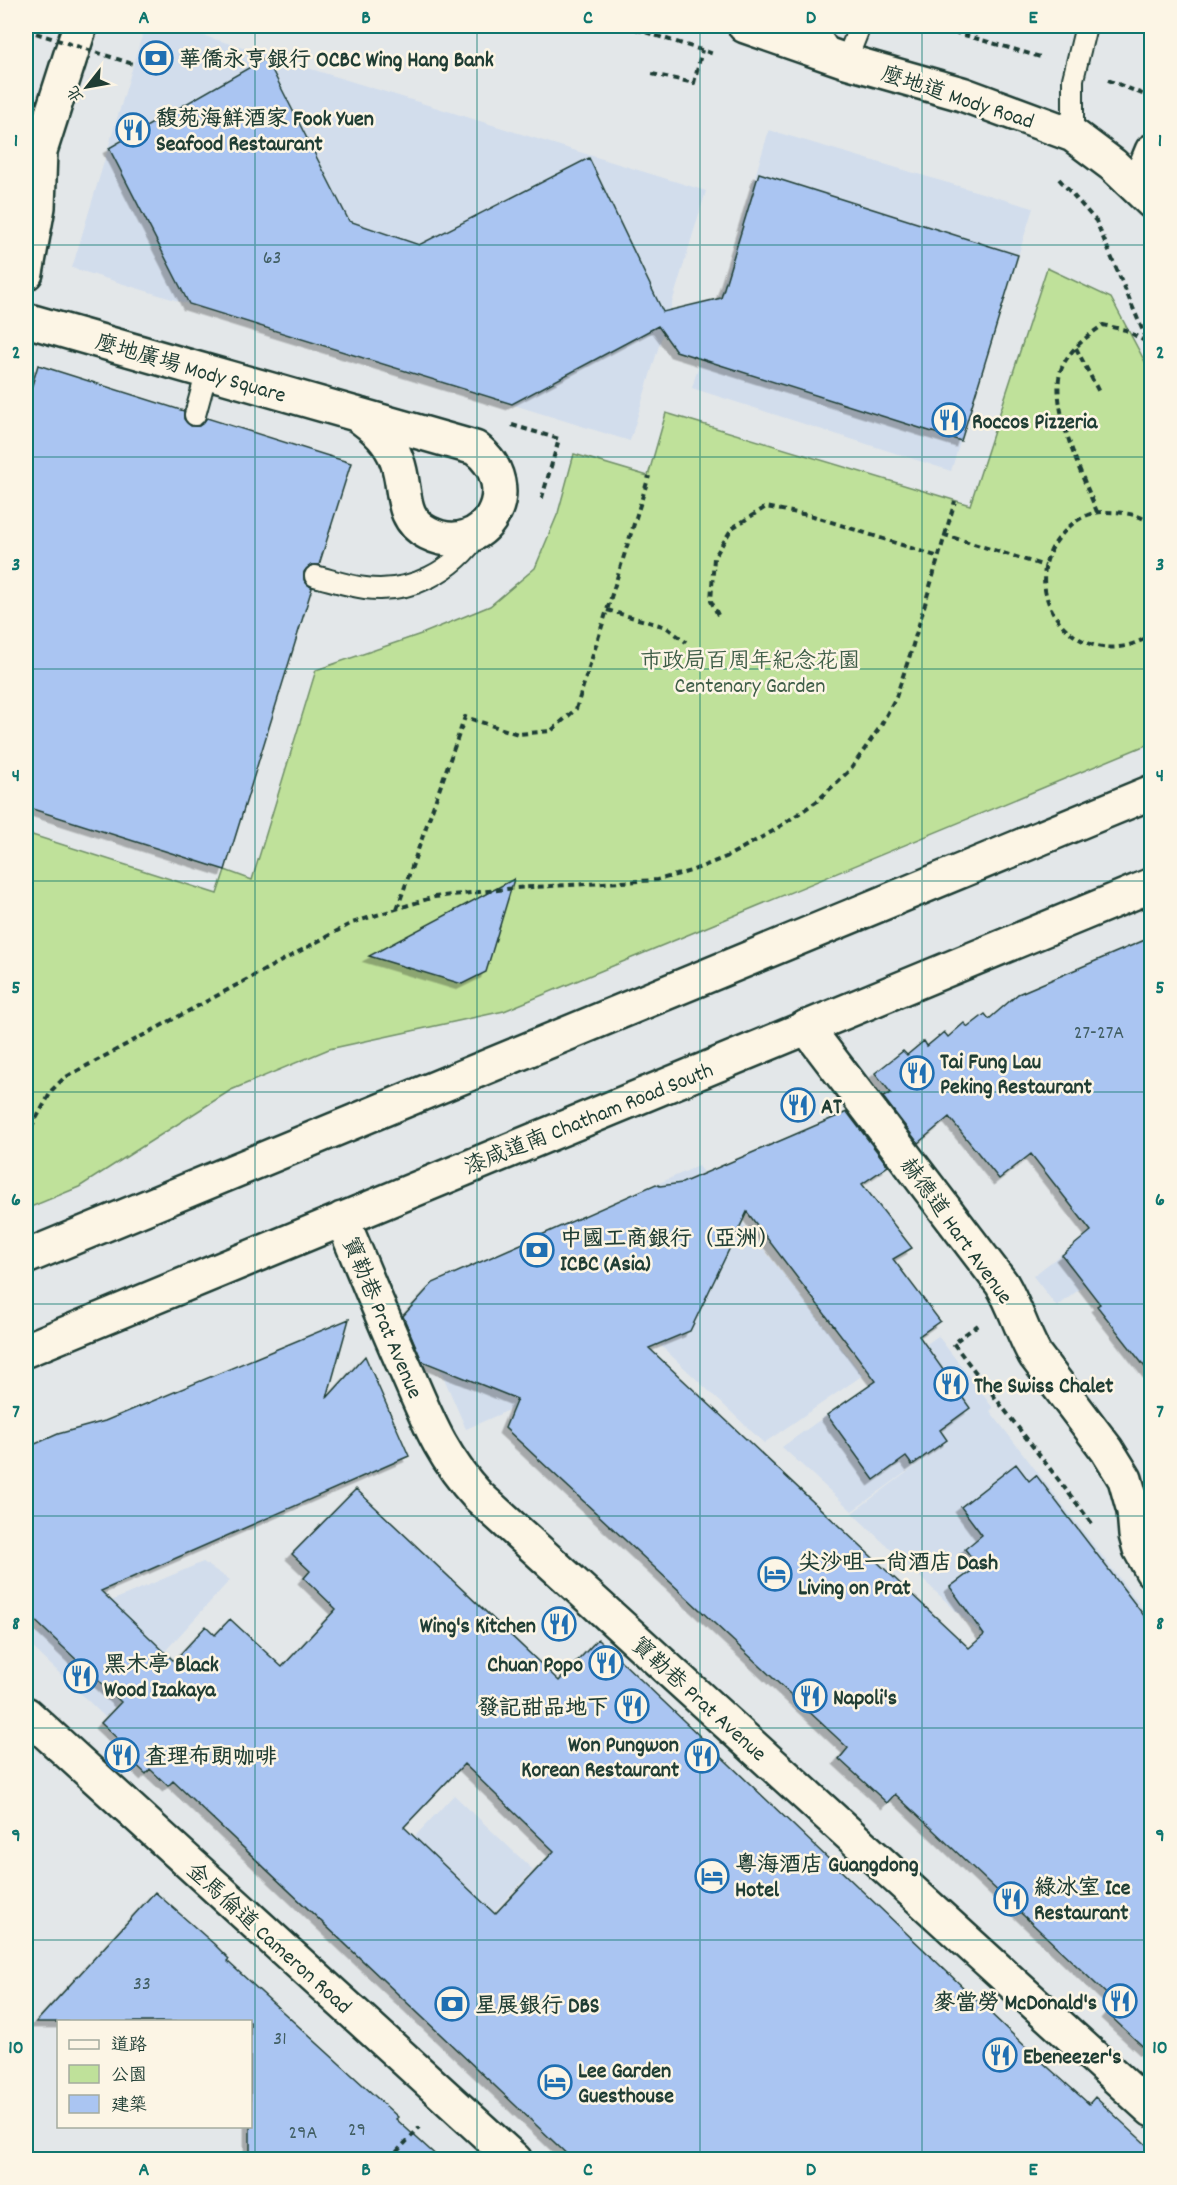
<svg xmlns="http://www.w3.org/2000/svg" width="1177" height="2185" font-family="Dekko,'LXGW WenKai TC',sans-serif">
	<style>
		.built { fill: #d2ddec }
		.green { fill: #bfe19a; stroke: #6f8f67; stroke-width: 1.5 }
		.building { fill: #aac5f2; stroke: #1f3d34; stroke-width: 1.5; fill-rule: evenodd; filter: url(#shadow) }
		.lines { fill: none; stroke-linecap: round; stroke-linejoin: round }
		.lane-casing { stroke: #1f3d34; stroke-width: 24 }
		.street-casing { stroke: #1f3d34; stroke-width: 38 }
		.secondary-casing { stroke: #1f3d34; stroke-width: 38 }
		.path { stroke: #1f3d34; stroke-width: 4; stroke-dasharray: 6 4.5; stroke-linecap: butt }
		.lane { stroke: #fcf5e5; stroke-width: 20 }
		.street { stroke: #fcf5e5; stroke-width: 33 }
		.secondary { stroke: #fcf5e5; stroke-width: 33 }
		.path-bridge { stroke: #1f3d34; stroke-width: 4; stroke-dasharray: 6 4.5; stroke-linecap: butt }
		.grid { fill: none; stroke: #0f766e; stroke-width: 1.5; stroke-opacity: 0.55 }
		.labels { text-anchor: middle; stroke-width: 5; stroke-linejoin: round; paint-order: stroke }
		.number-label { font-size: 20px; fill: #425f64 }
		.poi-label { font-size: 22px; font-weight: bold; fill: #1f3d34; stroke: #fcf5e5; text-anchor: start }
		.street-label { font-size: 22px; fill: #1f3d34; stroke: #fcf5e5 }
		.park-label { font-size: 22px; fill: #3f5e48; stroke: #fcf5e5 }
		.neatline { fill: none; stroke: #0f766e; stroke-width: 2 }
		.grid-label { font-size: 20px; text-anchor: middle; font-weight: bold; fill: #0f766e }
	</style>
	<defs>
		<filter id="shadow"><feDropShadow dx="-5.5" dy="5.5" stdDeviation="0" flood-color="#0004"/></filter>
	</defs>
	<rect width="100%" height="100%" fill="#e3e7e9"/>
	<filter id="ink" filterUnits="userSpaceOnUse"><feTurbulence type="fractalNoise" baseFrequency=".0167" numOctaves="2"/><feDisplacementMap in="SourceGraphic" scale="12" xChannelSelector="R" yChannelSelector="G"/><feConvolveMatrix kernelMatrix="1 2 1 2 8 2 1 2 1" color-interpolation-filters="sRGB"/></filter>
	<g filter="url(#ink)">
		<!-- built -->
		<path class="built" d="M 145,26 L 172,26 L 706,191 L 630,441 L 72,268 Z
			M 769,130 L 1033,208 L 951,471 L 692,388 Z
			M 698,1166 L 863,1375 L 764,1443 L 659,1344 L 466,1429 L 417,1316 L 421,1296 L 433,1283 Z
			M 1143,1191 L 1151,1232 L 1057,1307 L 1033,1276 Z
			M 938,1336 L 993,1408 L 990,1411 L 1151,1619 L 1151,1691 L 1088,1735 L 852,1513 L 948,1442 L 852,1511 L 782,1447 Z
			M 203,1562 L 230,1580 L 105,1717 L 26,1641 L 26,1637 Z
			M 454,1795 L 533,1870 L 408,2003 L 329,1927 Z"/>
		<!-- green -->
		<path class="green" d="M 1047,268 L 1111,298 L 1151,373 L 1151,743 L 504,1011 L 329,1049 L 231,1090 L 79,1187 L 26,1209 L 26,833 L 217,894 L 225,870 L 252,880 L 316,670 L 424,633 L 490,606 L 535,568 L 558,513 L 574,454 L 648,476 L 666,413 L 970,505 Z"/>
		<!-- building -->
		<path class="building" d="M 266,58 L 349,221 L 419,245 L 589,158 L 663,312 L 721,298 L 759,173 L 1018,255 L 961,441 L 676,351 L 658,326 L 512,404 L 189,304 L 109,148 Z
			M 38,365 L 184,411 L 184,419 L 191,426 L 199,426 L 207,418 L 351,463 L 319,565 L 311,565 L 304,572 L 304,580 L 312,588 L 225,870 L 26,807 L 26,406 Z
			M 514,879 L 486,972 L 462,984 L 369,956 Z
			M 1152,937 L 1152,1376 L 1097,1306 L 1100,1304 L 1062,1255 L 1091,1231 L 1031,1154 L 999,1179 L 949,1117 L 918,1143 L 883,1097 L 891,1093 L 875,1073 L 903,1051 L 907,1055 L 924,1041 L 927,1046 L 944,1032 L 948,1037 L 964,1023 L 968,1027 L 985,1014 L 989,1019 L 1018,994 Z
			M 847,1112 L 888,1166 L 862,1184 L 912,1248 L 893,1259 L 940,1321 L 919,1336 L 970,1408 L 940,1430 L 947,1440 L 912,1465 L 906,1457 L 874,1480 L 827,1415 L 876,1381 L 747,1212 L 690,1331 L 649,1348 L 969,1648 L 984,1635 L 950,1587 L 978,1566 L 965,1549 L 982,1535 L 961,1507 L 1016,1464 L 1029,1481 L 1036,1475 L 1152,1626 L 1152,2055 L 1107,2013 L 1116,2003 L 895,1794 L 887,1803 L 839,1759 L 848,1748 L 505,1428 L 517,1399 L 422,1361 L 403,1316 L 433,1283 L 656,1184 L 660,1186 L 682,1183 Z
			M 349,1319 L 327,1398 L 365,1356 L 409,1456 L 101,1591 L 174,1661 L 206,1626 L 215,1635 L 230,1619 L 282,1667 L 336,1609 L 304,1578 L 310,1571 L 292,1554 L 356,1489 L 559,1681 L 598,1639 L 1030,2051 L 1089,2104 L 1095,2097 L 1152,2150 L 1152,2160 L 573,2160 L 173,1781 L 168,1786 L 150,1769 L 146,1774 L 115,1745 L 119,1740 L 101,1723 L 121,1702 L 26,1612 L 26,1448 L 58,1434 L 105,1421 ZM 464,1764 L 554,1851 L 495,1914 L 404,1827 Z
			M 155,1892 L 214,1944 L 229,1959 L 227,1961 L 398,2117 L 396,2119 L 441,2160 L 250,2160 L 250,2022 L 36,2022 Z"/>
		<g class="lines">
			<defs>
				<path id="lane" d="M 814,26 L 833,55
					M 846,61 L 860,26
					M 1073,135 L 1073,79 L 1086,26
					M 195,415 L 207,371
					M 315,576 C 331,580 348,586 365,588 C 411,594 454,571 479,533"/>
				<path id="street" d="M 1137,187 L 1152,151
					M 26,273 L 38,207 L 40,151 L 80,26
					M 26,320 L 475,448 C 528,487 484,561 428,533 C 398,518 407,487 397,461 C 390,440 374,426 356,414
					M 806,1027 L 1002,1284 C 1015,1306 1022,1332 1035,1355 L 1107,1450 L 1125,1479 L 1134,1511 L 1136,1535 L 1140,1549 L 1152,1571
					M 26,1714 L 515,2160"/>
				<path id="secondary" d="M 745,26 L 846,61 L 962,94 L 1073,135 L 1113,165 L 1152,202
					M 342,1219 C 363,1269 383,1319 405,1368 C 427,1418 440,1455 478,1496 L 1152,2110
					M 26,1257 L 1152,792
					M 26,1350 L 1152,885"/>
			</defs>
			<!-- lane casing -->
			<use href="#lane" class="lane-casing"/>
			<!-- street casing -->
			<use href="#street" class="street-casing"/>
			<!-- secondary casing -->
			<use href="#secondary" class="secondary-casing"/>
			<!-- path -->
			<path class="path" d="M 626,26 L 714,54
				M 933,26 L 1044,58
				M 652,74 L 694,83 L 702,50
				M 1108,80 L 1152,98
				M 1059,179 L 1096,221 L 1148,343
				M 1076,348 L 1100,394
				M 512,425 L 559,439 L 541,501
				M 1097,512 C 1083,476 1051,411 1060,373 C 1066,352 1086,337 1103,325 L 1126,330 L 1148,343
				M 1152,524 C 1138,513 1120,512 1104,512 C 1090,512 1076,519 1067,529 C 1005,588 1081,683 1152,634
				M 945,535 L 955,501
				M 607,610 L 666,627 L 686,642
				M 718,615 L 711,601 L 714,558 L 732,528 L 766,507 L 813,516 L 939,557
				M 397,909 L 465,717 L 518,734 L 551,731 L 576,709 L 649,476
				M 26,1137 L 52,1090 L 64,1078 L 352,923 L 434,897 L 516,888 L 657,880 L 691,871 L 726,857 L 773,831 L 816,802 L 850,770 L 880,727 L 896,697 L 910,655 L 945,535 L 1045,566
				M 978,1325 L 953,1343 L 1094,1526
				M 389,2160 L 420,2127"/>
			<!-- lane -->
			<use href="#lane" class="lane"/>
			<!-- street -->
			<use href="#street" class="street"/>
			<!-- secondary -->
			<use href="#secondary" class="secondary"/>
			<!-- path-bridge -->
			<path class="path-bridge" d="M 26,30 L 133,64"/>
		</g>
	</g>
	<!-- grid -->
	<path class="grid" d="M 255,26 L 255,2160M 477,26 L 477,2160M 700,26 L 700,2160M 922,26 L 922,2160M 26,245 L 1152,245M 26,457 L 1152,457M 26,669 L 1152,669M 26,881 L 1152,881M 26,1092 L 1152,1092M 26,1304 L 1152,1304M 26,1516 L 1152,1516M 26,1728 L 1152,1728M 26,1940 L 1152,1940"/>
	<!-- icons -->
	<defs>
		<symbol id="bank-ring" viewBox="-11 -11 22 22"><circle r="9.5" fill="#fcf5e5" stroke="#1f6fb2" stroke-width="1.5"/><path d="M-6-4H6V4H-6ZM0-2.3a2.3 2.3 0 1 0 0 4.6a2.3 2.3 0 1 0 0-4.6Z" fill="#1f6fb2"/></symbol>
		<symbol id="restaurant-ring" viewBox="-11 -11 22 22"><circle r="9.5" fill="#fcf5e5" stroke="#1f6fb2" stroke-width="1.5"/><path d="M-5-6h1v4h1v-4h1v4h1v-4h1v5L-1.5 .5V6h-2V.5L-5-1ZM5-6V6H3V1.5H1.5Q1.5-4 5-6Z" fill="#1f6fb2"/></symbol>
		<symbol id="hotel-ring" viewBox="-11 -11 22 22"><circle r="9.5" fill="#fcf5e5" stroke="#1f6fb2" stroke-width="1.5"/><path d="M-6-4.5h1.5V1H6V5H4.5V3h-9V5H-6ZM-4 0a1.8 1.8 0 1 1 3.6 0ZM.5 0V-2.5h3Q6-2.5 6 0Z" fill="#1f6fb2"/></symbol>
	</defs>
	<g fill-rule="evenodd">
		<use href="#bank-ring" x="137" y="39" width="38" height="38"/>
		<use href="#restaurant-ring" x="114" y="111" width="38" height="38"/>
		<use href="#restaurant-ring" x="930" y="401" width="38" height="38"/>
		<use href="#restaurant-ring" x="898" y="1054" width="38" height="38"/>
		<use href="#restaurant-ring" x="779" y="1086" width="38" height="38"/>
		<use href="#bank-ring" x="518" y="1231" width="38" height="38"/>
		<use href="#restaurant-ring" x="932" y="1365" width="38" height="38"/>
		<use href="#hotel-ring" x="756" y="1555" width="38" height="38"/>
		<use href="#restaurant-ring" x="540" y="1605" width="38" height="38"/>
		<use href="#restaurant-ring" x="587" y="1644" width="38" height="38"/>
		<use href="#restaurant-ring" x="62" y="1657" width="38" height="38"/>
		<use href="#restaurant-ring" x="791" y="1677" width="38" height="38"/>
		<use href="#restaurant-ring" x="613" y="1687" width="38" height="38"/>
		<use href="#restaurant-ring" x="103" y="1736" width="38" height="38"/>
		<use href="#restaurant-ring" x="683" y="1737" width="38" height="38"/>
		<use href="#hotel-ring" x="693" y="1857" width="38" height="38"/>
		<use href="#restaurant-ring" x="992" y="1880" width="38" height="38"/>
		<use href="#restaurant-ring" x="1101" y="1982" width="38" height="38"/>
		<use href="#bank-ring" x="433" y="1985" width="38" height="38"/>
		<use href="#restaurant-ring" x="981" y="2036" width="38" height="38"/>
		<use href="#hotel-ring" x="536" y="2063" width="38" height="38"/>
	</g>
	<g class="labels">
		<!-- number labels -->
		<g class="number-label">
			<text x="272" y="263">63</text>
			<text x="1099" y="1038">27-27A</text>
			<text x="142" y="1989">33</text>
			<text x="280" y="2044">31</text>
			<text x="357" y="2135">29</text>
			<text x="303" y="2138">29A</text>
		</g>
		<!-- poi labels -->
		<g class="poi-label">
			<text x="179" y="66">華僑永亨銀行 OCBC Wing Hang Bank</text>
			<text x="156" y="125">馥苑海鮮酒家 Fook Yuen<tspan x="156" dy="25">Seafood Restaurant</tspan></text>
			<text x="972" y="428">Roccos Pizzeria</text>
			<text x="940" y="1068">Tai Fung Lau<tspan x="940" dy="25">Peking Restaurant</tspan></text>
			<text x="821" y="1113">AT</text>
			<text x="560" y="1245">中國工商銀行（亞洲）<tspan x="560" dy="25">ICBC (Asia)</tspan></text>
			<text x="974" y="1392">The Swiss Chalet</text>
			<text x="798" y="1569">尖沙咀一尚酒店 Dash<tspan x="798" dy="25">Living on Prat</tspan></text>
			<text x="536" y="1632" text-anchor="end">Wing's Kitchen</text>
			<text x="104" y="1671">黑木亭 Black<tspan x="104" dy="25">Wood Izakaya</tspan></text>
			<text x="583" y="1671" text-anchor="end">Chuan Popo</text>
			<text x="833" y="1704">Napoli's</text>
			<text x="609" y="1714" text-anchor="end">發記甜品地下</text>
			<text x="679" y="1751" text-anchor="end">Won Pungwon<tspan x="679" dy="25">Korean Restaurant</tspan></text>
			<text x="145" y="1763">查理布朗咖啡</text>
			<text x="735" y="1871">粵海酒店 Guangdong<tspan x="735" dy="25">Hotel</tspan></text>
			<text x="1034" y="1894">綠冰室 Ice<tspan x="1034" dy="25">Restaurant</tspan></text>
			<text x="1097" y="2009" text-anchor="end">麥當勞 McDonald's</text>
			<text x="475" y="2012">星展銀行 DBS</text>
			<text x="1023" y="2063">Ebeneezer's</text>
			<text x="578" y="2077">Lee Garden<tspan x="578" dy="25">Guesthouse</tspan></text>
		</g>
		<!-- street labels -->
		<g class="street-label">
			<text transform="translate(958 96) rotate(18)" y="8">麼地道 Mody Road</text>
			<text transform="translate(191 367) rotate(16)" y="8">麼地廣場 Mody Square</text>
			<text transform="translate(588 1117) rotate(-22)" y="8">漆咸道南 Chatham Road South</text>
			<text transform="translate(958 1230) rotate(54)" y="8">赫德道 Hart Avenue</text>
			<text transform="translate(384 1317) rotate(67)" y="8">寶勒巷 Prat Avenue</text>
			<text transform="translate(700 1698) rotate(42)" y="8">寶勒巷 Prat Avenue</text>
			<text transform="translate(270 1937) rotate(42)" y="8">金馬倫道 Cameron Road</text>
		</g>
		<!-- park labels -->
		<g class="park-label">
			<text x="750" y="667">市政局百周年紀念花園<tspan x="750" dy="25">Centenary Garden</tspan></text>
		</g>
	</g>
	<!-- margin -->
	<rect width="1177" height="2185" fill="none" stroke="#fcf5e5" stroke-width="66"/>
	<!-- legend -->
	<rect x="57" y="2020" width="195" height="108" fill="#fcf5e5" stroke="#a4ab9e" stroke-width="1.5"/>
	<rect x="69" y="2040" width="30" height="9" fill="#fcf5e5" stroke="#a4ab9e" stroke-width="1.5"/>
	<text x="111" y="2050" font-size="18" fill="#1f3d34">道路</text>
	<rect x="69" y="2065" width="30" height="18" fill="#bfe19a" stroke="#a4ab9e" stroke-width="1.5"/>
	<text x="111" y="2080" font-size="18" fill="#1f3d34">公園</text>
	<rect x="69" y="2095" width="30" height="18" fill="#aac5f2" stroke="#a4ab9e" stroke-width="1.5"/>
	<text x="111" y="2110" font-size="18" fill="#1f3d34">建築</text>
	<!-- north arrow -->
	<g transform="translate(87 87) rotate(239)" stroke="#fcf5e5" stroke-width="4.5" paint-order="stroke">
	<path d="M0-4.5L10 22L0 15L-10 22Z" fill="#1f3d34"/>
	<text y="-9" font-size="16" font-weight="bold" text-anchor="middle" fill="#1f3d34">北</text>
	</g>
	<rect x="33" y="33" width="1111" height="2119" class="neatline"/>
	<g class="grid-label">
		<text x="144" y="23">A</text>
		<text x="366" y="23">B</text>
		<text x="588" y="23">C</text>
		<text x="811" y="23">D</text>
		<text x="1033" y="23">E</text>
		<text x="16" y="146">1</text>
		<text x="1160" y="146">1</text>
		<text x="16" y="358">2</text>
		<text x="1160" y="358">2</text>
		<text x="16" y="570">3</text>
		<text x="1160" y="570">3</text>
		<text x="16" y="781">4</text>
		<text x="1160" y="781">4</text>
		<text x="16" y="993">5</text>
		<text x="1160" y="993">5</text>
		<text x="16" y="1205">6</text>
		<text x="1160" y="1205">6</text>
		<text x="16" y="1417">7</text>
		<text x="1160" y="1417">7</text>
		<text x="16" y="1629">8</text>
		<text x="1160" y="1629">8</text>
		<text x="16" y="1841">9</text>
		<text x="1160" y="1841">9</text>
		<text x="16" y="2053">10</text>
		<text x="1160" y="2053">10</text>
		<text x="144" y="2175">A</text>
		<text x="366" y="2175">B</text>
		<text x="588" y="2175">C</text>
		<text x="811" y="2175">D</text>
		<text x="1033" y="2175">E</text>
	</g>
</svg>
